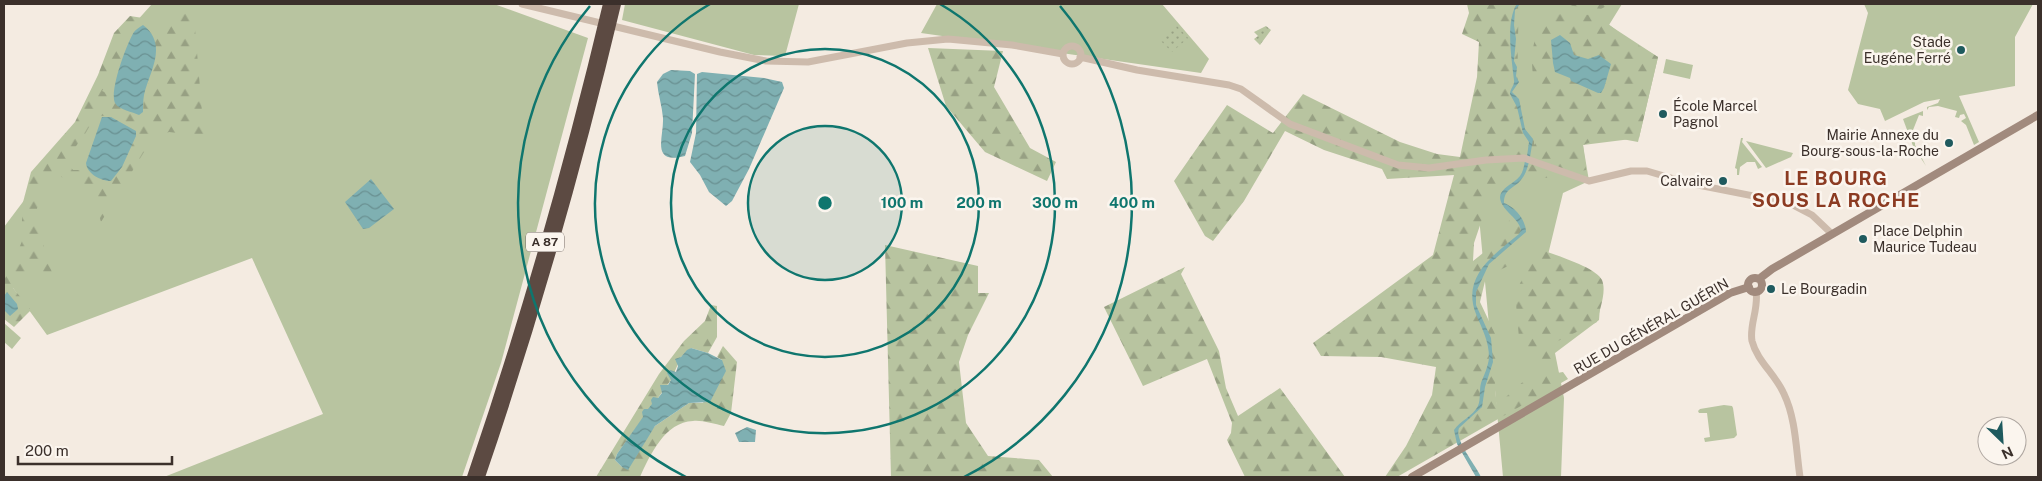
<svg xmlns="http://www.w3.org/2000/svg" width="2042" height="481" font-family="'Public Sans',sans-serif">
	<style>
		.grass { fill: #b8c4a0 }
		.forest { fill: url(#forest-firs); fill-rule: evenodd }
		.garden { fill: url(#garden-dots) }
		.water { fill: url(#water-waves) }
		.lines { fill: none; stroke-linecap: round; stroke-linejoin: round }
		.tertiary { stroke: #cdbbac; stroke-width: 7 }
		.secondary { stroke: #a18a7d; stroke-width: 8 }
		.motorway { stroke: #5c4a42; stroke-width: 10 }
		.ring { fill: none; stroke: #0f766e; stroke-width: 2.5 }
		.poi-dot { fill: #1f5a5e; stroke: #fbf5ee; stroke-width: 2 }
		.labels { text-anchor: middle; stroke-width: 5; stroke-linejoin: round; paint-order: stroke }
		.shield { fill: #fbf5ee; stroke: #756b66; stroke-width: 1 }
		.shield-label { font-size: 12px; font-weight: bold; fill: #3b302b }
		.poi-label { font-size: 14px; fill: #3b302b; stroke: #fbf5ee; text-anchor: end }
		.street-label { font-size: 14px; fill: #3b302b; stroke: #fbf5ee }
		.district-label { font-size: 19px; font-weight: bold; letter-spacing: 1px; fill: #8c3b22; stroke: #fbf5ee }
		.centre { fill: #0f766e; stroke: #fbf5ee; stroke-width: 2.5 }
		.ring-label { font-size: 15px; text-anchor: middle; font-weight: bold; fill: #0f766e; stroke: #fbf5ee; stroke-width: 5; stroke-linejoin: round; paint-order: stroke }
	</style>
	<defs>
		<pattern id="forest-firs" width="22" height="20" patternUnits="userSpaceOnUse" patternTransform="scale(1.25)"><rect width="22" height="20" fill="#b8c4a0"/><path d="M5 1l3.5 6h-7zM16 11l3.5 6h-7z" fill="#97a083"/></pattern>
		<pattern id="garden-dots" width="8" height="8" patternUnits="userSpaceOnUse" patternTransform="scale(1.25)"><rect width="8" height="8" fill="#b8c4a0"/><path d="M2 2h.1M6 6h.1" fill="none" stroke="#97a083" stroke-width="1.8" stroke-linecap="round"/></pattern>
		<pattern id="water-waves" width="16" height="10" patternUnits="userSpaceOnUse" patternTransform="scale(1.25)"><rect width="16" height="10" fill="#7fb0b2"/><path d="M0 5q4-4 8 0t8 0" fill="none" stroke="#699091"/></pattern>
	</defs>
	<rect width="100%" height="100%" fill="#f4ebe1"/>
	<!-- grass -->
	<path class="grass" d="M 152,4 L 494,4 L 588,38 L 501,363 L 462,477 L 164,477 L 323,414 L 252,258 L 47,335 L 13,288 L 4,293 L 4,227 L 65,146 L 117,43 Z
		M 625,4 L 799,4 L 785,56 L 754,55 L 622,20 Z
		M 937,4 L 1162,4 L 1209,59 L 1201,73 L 921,33 Z
		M 1494,4 L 1622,4 L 1609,25 L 1658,57 L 1639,138 L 1583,145 L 1589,181 L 1563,193 L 1546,263 L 1602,280 L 1599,320 L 1555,353 L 1564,398 L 1561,477 L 1503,477 L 1477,195 Z
		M 1864,4 L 2033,4 L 2015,37 L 2015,86 L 1959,96 L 1979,142 L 1974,145 L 1966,125 L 1961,121 L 1966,118 L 1964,114 L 1960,115 L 1959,118 L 1955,117 L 1957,111 L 1938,106 L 1929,107 L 1927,110 L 1927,107 L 1938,103 L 1940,99 L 1924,102 L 1885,121 L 1880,109 L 1858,104 L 1848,90 L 1868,13 Z
		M 1666,59 L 1693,65 L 1690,79 L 1663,73 Z
		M 1923,111 L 1923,116 L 1919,115 L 1911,135 L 1915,137 L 1915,145 L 1926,166 L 1913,146 L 1903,119 Z
		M 1741,138 L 1743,138 L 1742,142 L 1762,167 L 1758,169 L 1755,162 L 1747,162 L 1740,167 L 1739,175 L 1737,175 L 1737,169 L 1735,168 Z
		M 1746,141 L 1793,153 L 1791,157 L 1766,168 Z
		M 4,323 L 21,338 L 12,349 L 4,342 Z
		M 1724,405 L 1732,406 L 1733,408 L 1737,435 L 1734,438 L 1705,442 L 1704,438 L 1710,437 L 1707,413 L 1699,413 L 1698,411 L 1700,409 Z"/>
	<!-- forest -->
	<path class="forest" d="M 191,4 L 193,4 L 204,136 L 169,132 L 152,139 L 101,222 L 96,205 L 53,170 L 34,216 L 54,278 L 31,265 L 13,288 L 31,310 L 14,327 L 4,319 L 4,272 L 15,259 L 22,241 L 22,206 L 31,172 L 75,122 L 98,75 L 114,33 L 130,16 L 143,18 L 126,38 L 124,56 L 121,66 L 102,91 L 114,96 L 115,103 L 143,112 L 144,96 L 155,63 L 155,38 ZM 96,115 L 111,117 L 136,136 L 122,167 L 111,180 C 103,181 93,176 86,170 L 73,170 L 65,161 L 85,134 Z
		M 1467,4 L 1518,4 C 1520,38 1512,98 1527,128 C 1529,132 1532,134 1534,137 L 1534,145 C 1554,121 1532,91 1532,63 C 1531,51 1536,37 1538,25 L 1552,14 L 1597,15 L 1626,38 L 1658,57 L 1638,142 L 1606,136 L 1583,145 L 1586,170 L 1549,178 L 1510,175 L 1493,187 L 1474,243 L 1473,261 L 1508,233 L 1509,220 L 1529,222 L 1522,245 L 1503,257 L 1514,263 L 1486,277 L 1480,302 L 1496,336 L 1495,390 L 1497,405 L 1527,378 L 1563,372 L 1568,379 L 1397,477 L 1385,477 L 1406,446 L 1432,395 L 1436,367 L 1381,357 L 1321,356 L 1313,343 L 1433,255 L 1454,175 L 1387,179 L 1382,169 L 1324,150 L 1285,131 L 1244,201 L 1213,241 L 1205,236 L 1174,181 L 1227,105 L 1273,133 L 1303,94 L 1400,142 L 1437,154 L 1460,157 L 1477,77 L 1479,42 L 1462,34 L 1469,13 Z
		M 1556,4 L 1610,4 L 1601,9 Z
		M 928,48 L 1003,51 L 994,87 L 1030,148 L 1056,162 L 1047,181 L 985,152 L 946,106 Z
		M 885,245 L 978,266 L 978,293 L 989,293 L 968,335 L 959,362 L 966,423 L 988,456 L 1039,460 L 1053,477 L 891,477 Z
		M 1540,249 C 1554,255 1596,267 1602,280 C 1607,292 1599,311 1597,322 L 1556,342 L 1551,360 L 1532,361 L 1519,338 L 1515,292 Z
		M 1185,267 L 1181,274 L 1219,351 L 1226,388 L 1238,416 L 1280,388 L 1345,477 L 1245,477 L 1227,440 L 1231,433 L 1232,423 L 1207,359 L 1143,386 L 1104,307 Z
		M 711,305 L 717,306 L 717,337 L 708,353 L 691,348 L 681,357 L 671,380 L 617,454 L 615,460 L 622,467 L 655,426 L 689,403 L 703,403 L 722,360 L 717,357 L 723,346 L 737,362 L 731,413 L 724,426 C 714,424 702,420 693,421 C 665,422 650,455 640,477 L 596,477 L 659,374 L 684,341 L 705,321 Z"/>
	<!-- garden -->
	<path class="garden" d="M 1176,25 L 1188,38 L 1172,52 L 1160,40 Z
		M 1266,26 L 1271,30 L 1260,45 L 1254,39 L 1258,36 L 1254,32 Z"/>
	<!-- water -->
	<path class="water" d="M 1517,4 L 1520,4 L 1515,10 L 1514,25 L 1516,39 L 1514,61 L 1517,67 L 1516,76 L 1519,82 L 1512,92 L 1519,99 L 1525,129 L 1533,139 L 1530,157 L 1527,156 L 1529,142 L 1523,133 L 1517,107 L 1510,94 C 1510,89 1515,85 1514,80 C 1512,61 1505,21 1517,4 Z
		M 143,25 C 169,45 149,72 144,95 C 143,101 143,106 143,112 L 139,115 C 133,112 119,110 115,103 C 109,91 127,43 134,32 C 136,29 140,27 143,25 Z
		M 1560,35 L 1570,43 L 1574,55 L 1588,59 L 1599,55 L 1611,64 L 1604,88 L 1601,93 L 1598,93 L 1571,81 L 1570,78 L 1555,72 L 1553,63 L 1551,40 Z
		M 671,70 L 690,71 L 695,74 L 692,133 L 685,156 C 650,165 664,137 663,118 C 662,106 658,94 657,82 L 663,74 Z
		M 702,72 L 764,78 L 782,82 L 784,88 L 749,169 L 732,201 L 726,206 L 709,192 L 700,175 L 690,162 L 696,133 L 697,74 Z
		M 102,117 L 111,117 L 136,131 L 136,136 L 122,167 L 111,181 C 101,181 87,174 86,163 Z
		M 1525,161 L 1529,162 C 1527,169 1525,176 1520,181 C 1513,189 1504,189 1504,203 C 1515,207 1526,220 1526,232 L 1489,264 L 1476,292 L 1476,305 L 1491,338 L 1493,362 L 1485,387 L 1482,407 L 1459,428 C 1454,440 1476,465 1481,477 L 1476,477 L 1457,444 L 1454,430 C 1460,421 1473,416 1478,406 C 1481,399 1479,390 1481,383 C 1484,375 1488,367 1489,358 C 1489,341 1482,329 1476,314 C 1461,276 1494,255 1519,234 L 1521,230 C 1518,218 1507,214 1502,204 C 1494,190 1513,185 1520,176 C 1523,172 1524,166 1525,161 Z
		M 371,179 L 394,209 L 369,228 L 363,229 L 345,202 Z
		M 7,292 L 17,304 L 18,309 L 10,316 L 4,310 L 4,296 Z
		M 691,348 L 708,353 L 722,360 L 726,371 L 710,402 L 689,403 L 655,426 L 628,470 L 622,467 L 615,460 L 617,454 L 643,417 L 642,412 L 644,409 L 648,409 L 652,404 L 651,400 L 653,397 L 658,398 L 662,393 L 660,385 L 668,385 L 671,380 L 667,373 L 670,370 L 676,372 L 678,366 L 675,359 L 681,357 L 687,350 Z
		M 747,427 L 756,430 L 755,442 L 739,442 L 735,433 Z"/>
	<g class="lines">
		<!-- tertiary -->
		<path class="tertiary" d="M 522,4 L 720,52 L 766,61 L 808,62 L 907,43 L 948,39 L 1012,45 L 1063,54
			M1063 55a9 9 0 1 1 18 0a9 9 0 1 1-18 0Z
			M 1080,57 L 1137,70 L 1229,85 L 1241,89 L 1290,124 L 1398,165 L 1429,168 L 1486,160 L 1524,158 L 1589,181 L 1631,171 L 1647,171 L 1688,183 L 1789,203 L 1812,215 L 1832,234
			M 1756,291 C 1759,309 1749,325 1752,341 C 1757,361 1776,375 1784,394 C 1796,419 1796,450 1800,477"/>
		<!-- secondary -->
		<path class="secondary" d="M1748 285a7 7 0 1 1 14 0a7 7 0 1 1-14 0Z
			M 1759,279 L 1772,269 L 2038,115
			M 1412,477 L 1730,293 L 1749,287"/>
		<!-- motorway -->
		<path class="motorway" d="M 472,477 C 525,322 570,164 608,4
			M 480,477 C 533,322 578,164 616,4"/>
	</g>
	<!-- distance rings -->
	<circle cx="825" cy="203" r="77" fill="#0f766e" fill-opacity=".12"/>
	<g class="ring">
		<circle cx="825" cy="203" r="77"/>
		<circle cx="825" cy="203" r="154"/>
		<path d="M940 4A230 230 0 1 1 710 4"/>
		<path d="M686 477A307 307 0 0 1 590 6M1060 6A307 307 0 0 1 964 477"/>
	</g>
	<!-- markers -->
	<g class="poi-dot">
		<circle cx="1961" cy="50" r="5"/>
		<circle cx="1663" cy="114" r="5"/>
		<circle cx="1949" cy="143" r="5"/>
		<circle cx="1723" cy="181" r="5"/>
		<circle cx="1863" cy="239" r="5"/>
		<circle cx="1771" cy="289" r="5"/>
	</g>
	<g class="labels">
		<!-- shield labels -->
		<rect class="shield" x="526" y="232.5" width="38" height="19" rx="4"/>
		<g class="shield-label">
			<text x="545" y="246">A 87</text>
		</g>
		<!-- poi labels -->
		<g class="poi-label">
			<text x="1951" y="47">Stade<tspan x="1951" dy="16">Eugéne Ferré</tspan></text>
			<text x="1673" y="111" text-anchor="start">École Marcel<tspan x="1673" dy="16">Pagnol</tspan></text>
			<text x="1939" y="140">Mairie Annexe du<tspan x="1939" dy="16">Bourg-sous-la-Roche</tspan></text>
			<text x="1713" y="186">Calvaire</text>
			<text x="1873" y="236" text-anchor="start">Place Delphin<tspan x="1873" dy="16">Maurice Tudeau</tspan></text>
			<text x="1781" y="294" text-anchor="start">Le Bourgadin</text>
		</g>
		<!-- street labels -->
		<g class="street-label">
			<text transform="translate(1651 326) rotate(-30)" y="5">RUE DU GÉNÉRAL GUÉRIN</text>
		</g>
		<!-- district labels -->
		<g class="district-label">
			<text x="1836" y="185">LE BOURG<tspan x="1836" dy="22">SOUS LA ROCHE</tspan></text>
		</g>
	</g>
	<circle cx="825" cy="203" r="8" class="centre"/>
	<g class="ring-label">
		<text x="902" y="208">100 m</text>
		<text x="979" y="208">200 m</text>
		<text x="1055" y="208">300 m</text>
		<text x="1132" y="208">400 m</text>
	</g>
	<!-- border -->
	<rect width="2042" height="481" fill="none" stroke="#3b302b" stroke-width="10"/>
	<!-- north arrow -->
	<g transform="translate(2002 441) rotate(155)"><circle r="24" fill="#fbf5ee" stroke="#aea6a0"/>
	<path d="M0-4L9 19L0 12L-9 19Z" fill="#1f5a5e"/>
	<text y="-8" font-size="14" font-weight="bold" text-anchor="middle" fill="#3b302b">N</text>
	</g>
	<!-- scale -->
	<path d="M18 456v8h154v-8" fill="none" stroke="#3b302b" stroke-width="2.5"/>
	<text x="25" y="456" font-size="15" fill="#3b302b" stroke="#fbf5ee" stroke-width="4" paint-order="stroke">200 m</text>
</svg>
